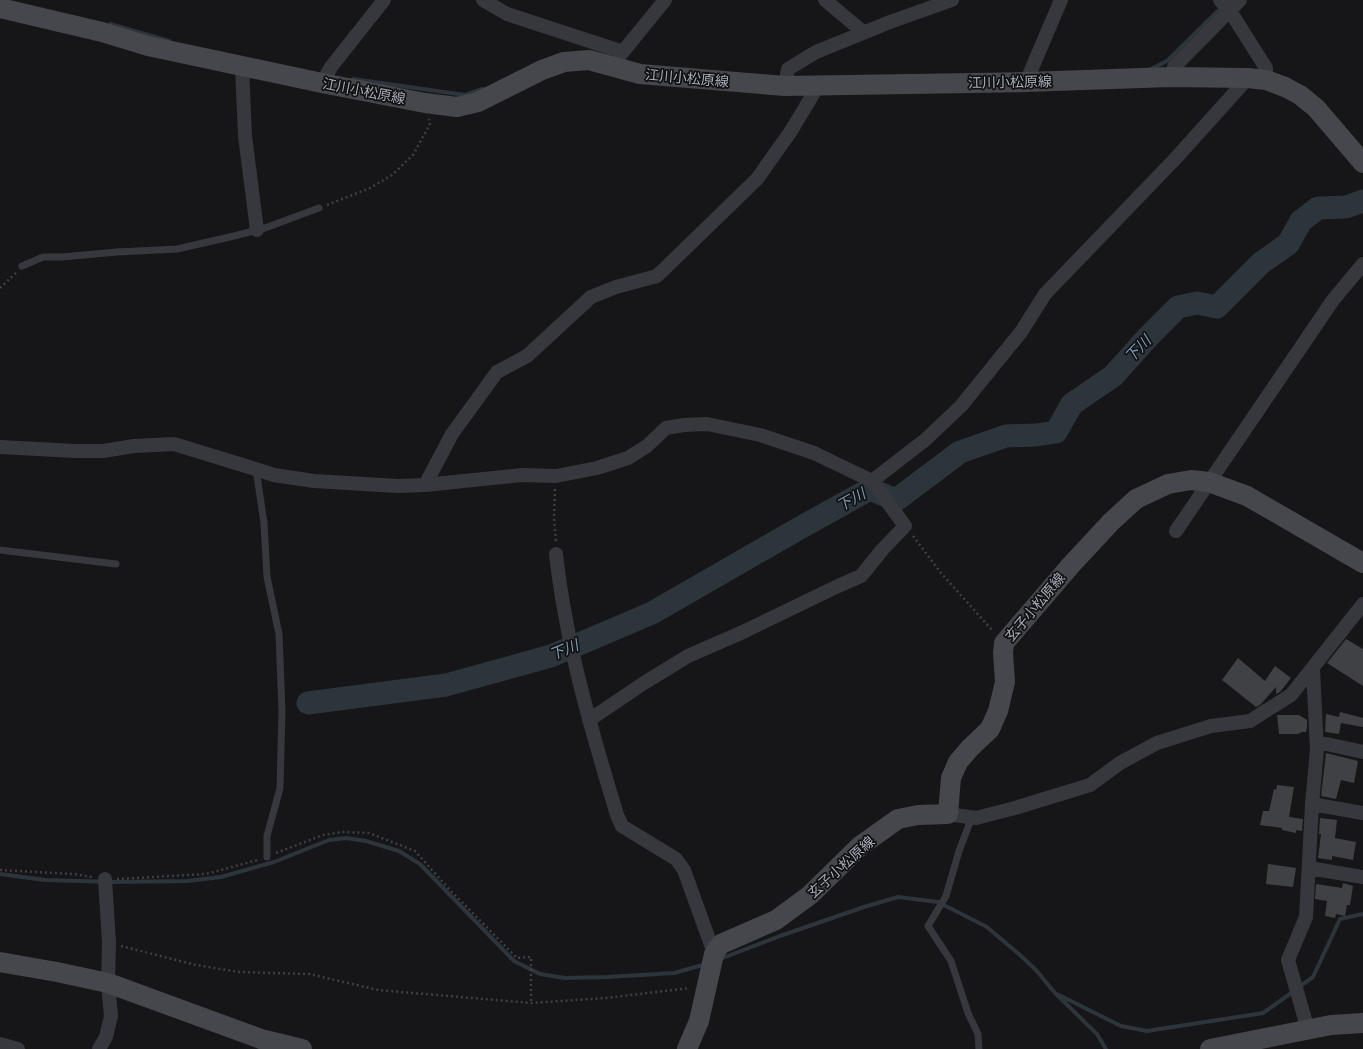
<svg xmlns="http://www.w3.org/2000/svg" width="1363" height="1049" font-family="Poppins,'Noto Sans JP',sans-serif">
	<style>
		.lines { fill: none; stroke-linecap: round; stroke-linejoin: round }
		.stream { stroke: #2c353c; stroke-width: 4 }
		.river { stroke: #2c353c; stroke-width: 23 }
		.building { fill: #404145 }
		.path { stroke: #3d3f44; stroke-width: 2.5; stroke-dasharray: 2 3; stroke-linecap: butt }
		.lane { stroke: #37383d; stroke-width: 7 }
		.street { stroke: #37383d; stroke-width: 14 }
		.secondary { stroke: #45474d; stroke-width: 20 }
		.labels { text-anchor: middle; stroke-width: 3.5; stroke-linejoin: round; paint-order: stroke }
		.street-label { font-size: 14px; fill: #a8adb8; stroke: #111113 }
		.water-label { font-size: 15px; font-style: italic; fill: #7f9bb3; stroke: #111113 }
	</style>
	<rect width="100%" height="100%" fill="#161618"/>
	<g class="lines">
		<!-- stream -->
		<path class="stream" d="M 110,24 L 169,41
			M 1151,69 L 1167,61 L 1222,7
			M 353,79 L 465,95 L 483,89
			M 0,874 L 45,880 L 115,882 L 188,881 L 221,877 L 274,862 L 329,840 L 346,838 L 366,841 L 399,851 L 420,864 L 514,961 L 540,974 L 565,978 L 607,977 L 674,973 L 706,964
			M 720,959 L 780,936 L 864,907 L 898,897 L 938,902 L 987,927 L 1020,955 L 1036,970 L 1055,993 L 1097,1034 L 1106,1049
			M 1299,987 L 1313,977 L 1340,919 L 1363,914
			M 1059,995 L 1121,1026 L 1147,1031 L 1263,1013 L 1294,991"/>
		<!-- river -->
		<path class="river" d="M 308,703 L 446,685 L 551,656 L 652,613 L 798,529 L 870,489 L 896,500 L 960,452 L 1006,436 L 1036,435 L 1056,432 L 1072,404 L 1113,376 L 1148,337 L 1178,307 L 1197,303 L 1217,307 L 1261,263 L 1288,244 L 1301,221 L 1318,208 L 1346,207 L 1363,201"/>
	</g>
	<!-- building -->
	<path class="building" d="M 1346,639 L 1363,649 L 1363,686 L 1327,663 Z
		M 1238,658 L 1265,681 L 1275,666 L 1291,678 L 1280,692 L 1276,694 L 1276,687 L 1260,705 L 1256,707 L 1222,680 Z
		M 1340,712 L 1363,718 L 1363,727 L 1341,723 L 1339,734 L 1325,732 L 1326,714 L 1339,717 Z
		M 1277,715 L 1299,715 L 1307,720 L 1307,730 L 1306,729 L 1306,732 L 1302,732 L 1298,734 L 1279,734 Z
		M 1326,753 L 1358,761 L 1354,783 L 1341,780 L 1336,799 L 1321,796 Z
		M 1277,785 L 1294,787 L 1289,817 L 1303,819 L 1302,831 L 1296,830 L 1296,833 L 1282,830 L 1282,828 L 1260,825 L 1263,811 L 1269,811 L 1274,789 L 1276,790 Z
		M 1320,818 L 1337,820 L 1335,838 L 1356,842 L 1353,860 L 1332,856 L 1332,860 L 1318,858 L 1321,834 L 1319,834 Z
		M 1268,864 L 1296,868 L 1293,887 L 1266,884 Z
		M 1343,883 L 1353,886 L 1350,905 L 1347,905 L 1345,916 L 1336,914 L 1335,918 L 1325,916 L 1327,901 L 1315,899 L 1316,884 L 1342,888 Z"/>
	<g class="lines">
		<!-- path -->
		<path class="path" d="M 327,205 L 370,188 L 392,175 L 413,155 L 430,124 L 429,119
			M 0,288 L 17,272
			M 555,489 L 554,518 L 556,542
			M 913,536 L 941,573 L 993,631
			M 276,853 L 323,835 L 342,832 L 369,833 L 415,851 L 450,890 L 517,958 L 531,957 L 531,1003
			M 0,870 L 73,874 L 92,877
			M 117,879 L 206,874 L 258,860
			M 121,946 L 196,965 L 239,972 L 309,974 L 378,990 L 531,1003 L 606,998 L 690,988"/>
		<!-- lane -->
		<path class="lane" d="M 22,266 L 43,257 L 62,257 L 117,252 L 177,249 L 234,236 L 265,228 L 319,208
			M 256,469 L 264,523 L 267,577 L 279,634 L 282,711 L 280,788 L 267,836 L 267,857
			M 0,550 L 116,564
			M 972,817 L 959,851 L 946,896 L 928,926 L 951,961 L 968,1013 L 978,1034 L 979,1049"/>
		<!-- street -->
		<path class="street" d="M 483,0 L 507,14 L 623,52
			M 825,0 L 863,32
			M 1220,0 L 1230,11 L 1266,68 L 1266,80
			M 617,59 L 665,0
			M 242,66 L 245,136 L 257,230
			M 1171,77 L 1174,67 L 1240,0
			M 1026,82 L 1061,0
			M 322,83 L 331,67 L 384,0
			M 785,86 L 788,69 L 816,52 L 890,22 L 952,0
			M 0,447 L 75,451 L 103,451 L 134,446 L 174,444 L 249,467 L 274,475 L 314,481 L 398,486 L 425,485 L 522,475 L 556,476 L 597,468 L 628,458 L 647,446 L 666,428 L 684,425 L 707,424 L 760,435 L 814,453 L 872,481 L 905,526 L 882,550 L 861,576 L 838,586 L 743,632 L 688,656 L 644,683 L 589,720
			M 872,481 L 925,440 L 961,406 L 1021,332 L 1045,294 L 1175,159 L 1248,78
			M 425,485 L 452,434 L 497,372 L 527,356 L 591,297 L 616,287 L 657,276 L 757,179 L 791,131 L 818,86
			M 1176,531 L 1333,300 L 1363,264
			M 556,554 C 566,644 591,729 617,815 L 622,826 L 676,859 L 684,870 L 711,945 L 717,949
			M 1317,742 L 1363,752
			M 1312,804 L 1363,813
			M 948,814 L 976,818 L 1015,808 L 1090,785 L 1120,763 L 1157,743 L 1211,726 L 1250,721 L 1291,695 L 1363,604
			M 1309,868 L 1363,877
			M 1308,1030 L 1288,960 L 1306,917 L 1312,804 L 1317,750 L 1313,669
			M 0,1044 L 18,1049
			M 99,1049 L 106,1037 L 111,1016 L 108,983 L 109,942 L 105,879"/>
		<!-- secondary -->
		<path class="secondary" d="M 0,8 L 102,32 L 148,46 L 322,83 L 425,103 L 457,107 L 478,102 L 542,70 L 564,62 L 589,60 L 640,74 L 785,86 L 1026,82 L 1171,77 L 1248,78 L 1266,80 L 1285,87 L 1300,95 L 1316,108 L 1363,163
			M 0,962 L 57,972 L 108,983 L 261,1039 L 302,1049
			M 687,1049 L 699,1021 L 714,954 L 717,949 L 721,944 L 776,920 L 810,895 L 860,846 L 898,819 L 918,815 L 948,814 L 951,778 L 958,762 L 970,748 L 990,729 L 998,711 L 1005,682 L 1003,653 L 1004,643 L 1071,565 L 1111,522 L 1136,499 L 1168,484 L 1191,480 L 1209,482 L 1247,496 L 1363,563
			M 1210,1049 L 1331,1025 L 1363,1023"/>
	</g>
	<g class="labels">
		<!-- street labels -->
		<g class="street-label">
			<text transform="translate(687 78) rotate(5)" y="5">江川小松原線</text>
			<text transform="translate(1010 82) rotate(-1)" y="5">江川小松原線</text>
			<text transform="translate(364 91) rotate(11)" y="5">江川小松原線</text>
			<text transform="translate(1035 607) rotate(-50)" y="5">玄子小松原線</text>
			<text transform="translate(841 867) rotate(-42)" y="5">玄子小松原線</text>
		</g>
		<!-- water labels -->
		<g class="water-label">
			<text transform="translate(1138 349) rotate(-46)" y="5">下川</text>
			<text transform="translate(851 500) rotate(-29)" y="5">下川</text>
			<text transform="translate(564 650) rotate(-22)" y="5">下川</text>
		</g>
	</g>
</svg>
